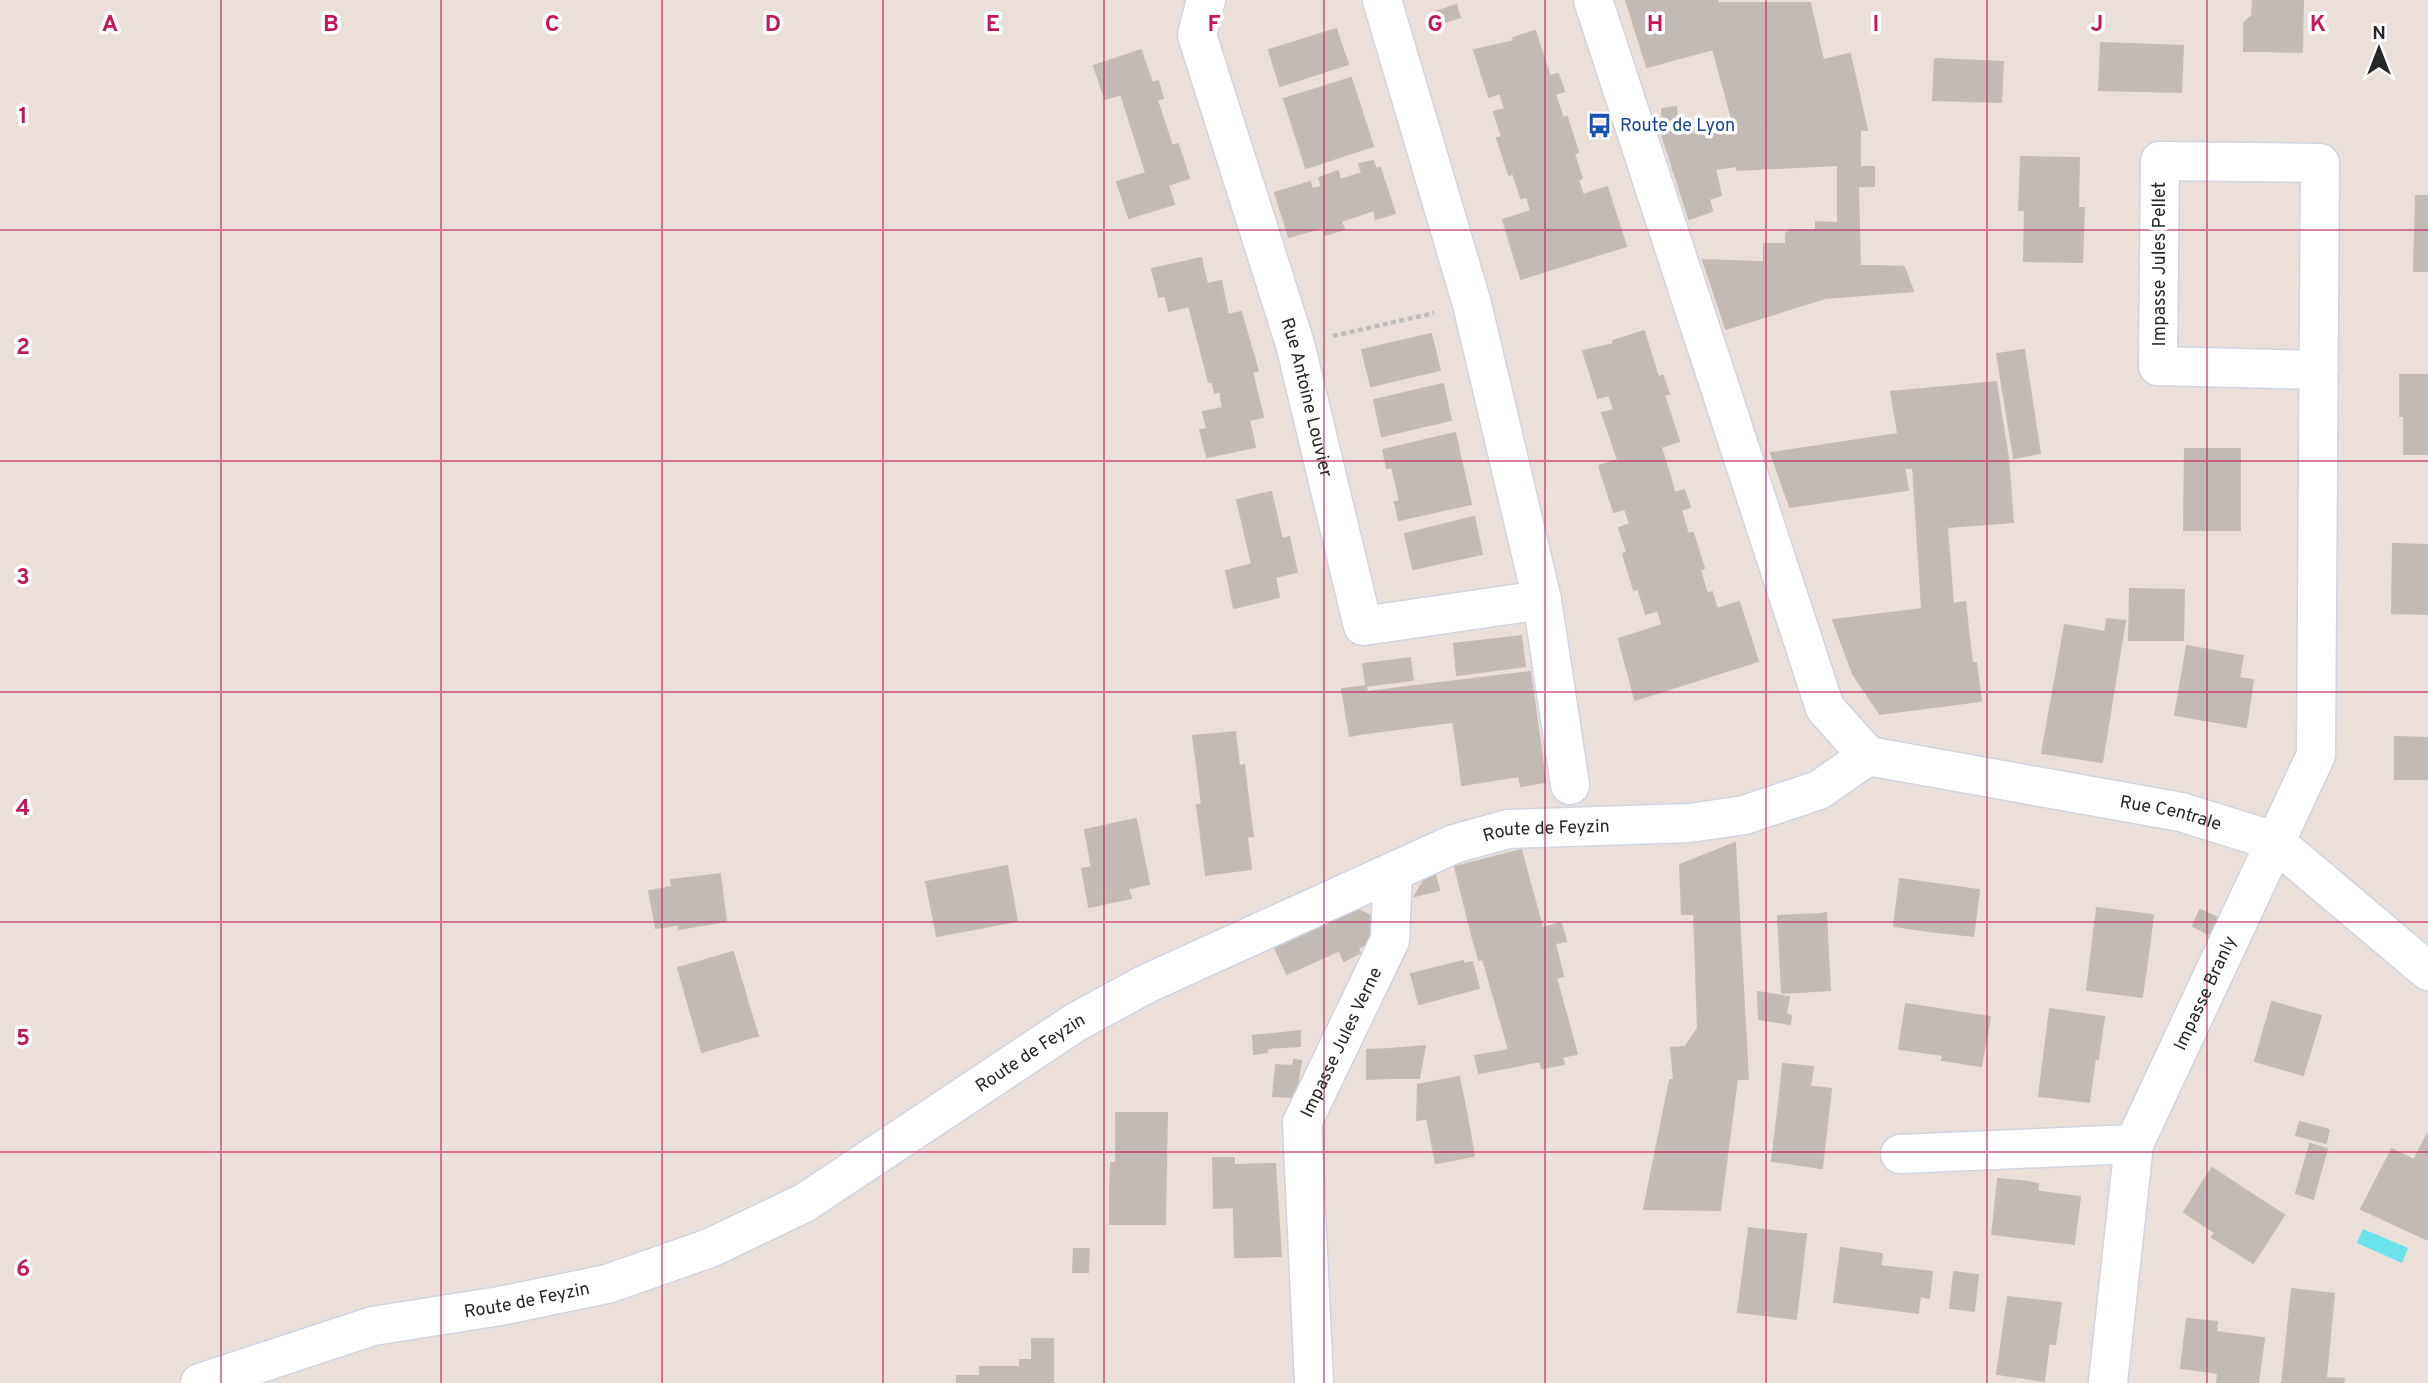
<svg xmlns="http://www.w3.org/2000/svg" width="2428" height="1383" font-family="Overpass,sans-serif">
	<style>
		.water { fill: #6be3ed }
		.building { fill: #c2bbb5; stroke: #c5bbb3; stroke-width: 2 }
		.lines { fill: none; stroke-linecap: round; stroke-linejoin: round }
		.minor-casing { stroke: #ced5e1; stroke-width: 41 }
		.path { stroke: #bebebe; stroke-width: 4.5; stroke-dasharray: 5 3.5; stroke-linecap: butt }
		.minor { stroke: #fff; stroke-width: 38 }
		.grid { fill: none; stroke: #c2185b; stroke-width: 2; stroke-opacity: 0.55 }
		.labels { text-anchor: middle; stroke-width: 7; stroke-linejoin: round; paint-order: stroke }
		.transit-label { font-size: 18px; fill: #164399; stroke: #fff; text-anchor: start }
		.street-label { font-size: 18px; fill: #272727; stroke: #fff }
		.grid-label { font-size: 23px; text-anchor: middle; font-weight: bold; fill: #c2185b; stroke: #fff; stroke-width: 7; stroke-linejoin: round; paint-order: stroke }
	</style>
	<rect width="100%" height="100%" fill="#eadfd9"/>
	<!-- water -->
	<path class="water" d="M 2363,1229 L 2408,1248 L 2402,1263 L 2357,1243 Z"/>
	<!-- building -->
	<path class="building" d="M 1626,0 L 1717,0 L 1718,3 L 1634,26 Z
		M 2253,0 L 2303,0 L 2302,52 L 2262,51 L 2262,16 L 2252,16 Z
		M 1718,3 L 1810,3 L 1823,60 L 1850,54 L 1867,130 L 1734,126 L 1713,49 L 1647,67 L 1634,26 Z
		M 1456,5 L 1460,17 L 1439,24 L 1436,12 Z
		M 2252,16 L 2262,16 L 2262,51 L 2244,51 L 2244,23 Z
		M 1336,29 L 1348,64 L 1280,86 L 1269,50 Z
		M 1535,31 L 1550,76 L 1558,74 L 1564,91 L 1555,94 L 1563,118 L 1567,117 L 1578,152 L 1574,154 L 1582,178 L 1578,180 L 1583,195 L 1607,187 L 1626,246 L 1521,279 L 1503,220 L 1531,211 L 1527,197 L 1521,198 L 1513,173 L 1509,175 L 1497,138 L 1502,137 L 1494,112 L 1505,109 L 1500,93 L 1489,97 L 1474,50 L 1515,41 L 1513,38 Z
		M 2101,43 L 2183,46 L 2181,92 L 2099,90 Z
		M 1141,50 L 1152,83 L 1158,81 L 1163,98 L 1157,100 L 1172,146 L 1178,144 L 1189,178 L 1168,185 L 1174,204 L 1129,218 L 1117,182 L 1146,173 L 1121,94 L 1105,99 L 1094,66 Z
		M 1935,59 L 2003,62 L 2001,102 L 1933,100 Z
		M 1351,78 L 1373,146 L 1306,168 L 1284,99 Z
		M 1676,107 L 1678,127 L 1663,128 L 1662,109 Z
		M 1734,126 L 1860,129 L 1860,167 L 1874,167 L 1874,186 L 1838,187 L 1838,165 L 1737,170 L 1737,166 L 1715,169 L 1721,195 L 1709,199 L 1712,211 L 1689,219 L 1660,128 Z
		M 2021,157 L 2079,158 L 2078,208 L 2084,208 L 2082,262 L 2024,261 L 2025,210 L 2019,210 Z
		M 1373,161 L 1376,169 L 1380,168 L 1395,213 L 1376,219 L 1374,210 L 1341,221 L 1344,229 L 1325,235 L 1323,227 L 1289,237 L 1275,193 L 1310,182 L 1312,189 L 1322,187 L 1319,178 L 1338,171 L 1340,180 L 1362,173 L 1359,164 Z
		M 1838,187 L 1858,187 L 1860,265 L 1764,262 L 1764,244 L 1786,244 L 1786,234 L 1790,230 L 1816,230 L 1816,222 L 1838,223 Z
		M 2416,196 L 2428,196 L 2428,271 L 2414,271 Z
		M 1201,258 L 1207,284 L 1221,281 L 1228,315 L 1241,312 L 1258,371 L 1252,372 L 1263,417 L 1249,420 L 1255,447 L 1207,457 L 1200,430 L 1207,429 L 1203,412 L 1223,408 L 1220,391 L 1215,393 L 1212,381 L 1209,382 L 1189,306 L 1169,311 L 1165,295 L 1159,297 L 1152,269 Z
		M 1703,260 L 1904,267 L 1913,291 L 1825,298 L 1726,329 Z
		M 1644,331 L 1658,377 L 1663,376 L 1669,394 L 1664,395 L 1679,441 L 1661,447 L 1675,493 L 1684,490 L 1690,507 L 1681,510 L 1688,534 L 1693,533 L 1704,568 L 1700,570 L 1707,594 L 1712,592 L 1717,609 L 1739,602 L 1758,661 L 1635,700 L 1619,639 L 1662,625 L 1658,610 L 1646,614 L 1638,588 L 1634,590 L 1623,554 L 1627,552 L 1619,528 L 1630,524 L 1625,509 L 1614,512 L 1599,466 L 1618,460 L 1602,413 L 1614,410 L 1609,395 L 1598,398 L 1583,351 L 1614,344 L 1613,341 Z
		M 1431,334 L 1440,370 L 1371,386 L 1362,350 Z
		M 2024,350 L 2040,453 L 2014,458 L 1997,354 Z
		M 2400,375 L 2428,375 L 2428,454 L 2404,454 L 2404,416 L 2400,416 Z
		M 1996,382 L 2008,458 L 1904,468 L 1891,392 Z
		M 1443,384 L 1451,420 L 1382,436 L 1374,400 Z
		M 1455,433 L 1471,504 L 1399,520 L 1395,502 L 1400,501 L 1392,467 L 1387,468 L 1383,450 Z
		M 1898,434 L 1908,490 L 1790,507 L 1771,453 Z
		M 2185,449 L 2240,449 L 2240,530 L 2184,530 Z
		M 2008,458 L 2013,522 L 1947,527 L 1953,604 L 1965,602 L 1972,663 L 1976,663 L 1981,701 L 1880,714 L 1853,674 L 1833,620 L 1922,609 L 1913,467 Z
		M 1271,492 L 1282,539 L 1289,537 L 1297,572 L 1275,577 L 1279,597 L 1234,608 L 1226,571 L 1252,564 L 1237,500 Z
		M 1474,517 L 1482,554 L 1413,569 L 1405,534 Z
		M 2393,544 L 2428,545 L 2428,614 L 2392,613 Z
		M 2130,589 L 2184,590 L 2183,640 L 2129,640 Z
		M 2107,619 L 2125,621 L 2102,762 L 2042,753 L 2065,625 L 2105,632 Z
		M 1521,636 L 1525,666 L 1457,675 L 1454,644 Z
		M 2187,646 L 2243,656 L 2239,678 L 2253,680 L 2246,727 L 2175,715 Z
		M 1410,658 L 1413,680 L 1366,686 L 1363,664 Z
		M 1530,672 L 1541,749 L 1459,760 L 1447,682 Z
		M 1447,682 L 1452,722 L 1360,734 L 1357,718 L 1347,719 L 1342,689 L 1366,686 L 1367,692 Z
		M 1357,718 L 1360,734 L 1350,736 L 1347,719 Z
		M 1235,732 L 1239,766 L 1244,765 L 1248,799 L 1202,805 L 1193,736 Z
		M 2395,737 L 2428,738 L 2428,779 L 2395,779 Z
		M 1541,749 L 1545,782 L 1521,786 L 1519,776 L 1462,785 L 1459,760 Z
		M 1248,799 L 1253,836 L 1247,837 L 1251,869 L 1206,875 L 1197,805 Z
		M 1136,819 L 1149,884 L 1097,895 L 1085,830 Z
		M 1735,843 L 1748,1079 L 1674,1080 L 1671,1048 L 1685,1047 L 1698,1028 L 1694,914 L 1682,914 L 1680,865 Z
		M 1521,850 L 1577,1054 L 1479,1073 L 1475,1056 L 1509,1050 L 1483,959 L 1479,960 L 1473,939 L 1455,867 Z
		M 1007,866 L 1017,921 L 937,936 L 926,882 Z
		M 1092,867 L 1097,895 L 1128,889 L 1131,898 L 1089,907 L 1082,869 Z
		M 720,874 L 726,921 L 679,929 L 671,880 Z
		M 1435,875 L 1439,890 L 1415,896 L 1424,880 Z
		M 1900,879 L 1979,890 L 1974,930 L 1930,924 L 1929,931 L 1894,926 Z
		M 672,887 L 678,925 L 656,928 L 649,891 Z
		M 2097,908 L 2145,914 L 2140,947 L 2149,947 L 2142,997 L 2087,990 Z
		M 1358,910 L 1371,916 L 1376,934 L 1287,974 L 1275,948 Z
		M 2200,910 L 2209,914 L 2201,930 L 2193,926 Z
		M 1826,913 L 1828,954 L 1822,954 L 1820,914 Z
		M 1377,914 L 1382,938 L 1358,948 L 1360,953 L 1344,961 L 1339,950 L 1376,934 L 1371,916 Z
		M 1820,914 L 1822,954 L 1828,954 L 1830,990 L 1782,993 L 1778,916 Z
		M 2145,914 L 2153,915 L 2149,947 L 2140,947 Z
		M 2209,914 L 2218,918 L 2211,935 L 2201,930 Z
		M 1561,923 L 1566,941 L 1547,945 L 1543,928 Z
		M 1930,924 L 1974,930 L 1973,936 L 1929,931 Z
		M 1555,943 L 1563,976 L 1556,978 L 1547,945 Z
		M 733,952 L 750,1010 L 741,1013 L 749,1038 L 702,1052 L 678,968 Z
		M 1463,961 L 1464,964 L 1472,962 L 1479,988 L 1419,1004 L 1411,974 Z
		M 1758,992 L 1789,997 L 1786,1014 L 1791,1016 L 1790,1024 L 1759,1019 Z
		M 2272,1002 L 2321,1016 L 2303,1075 L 2255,1061 Z
		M 1906,1004 L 1990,1017 L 1981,1066 L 1942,1060 L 1943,1055 L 1899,1049 Z
		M 2050,1009 L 2104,1017 L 2098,1059 L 2087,1058 L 2081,1101 L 2039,1096 Z
		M 750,1010 L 758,1036 L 749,1038 L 741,1013 Z
		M 1300,1031 L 1300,1046 L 1267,1048 L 1267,1052 L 1254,1054 L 1253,1036 Z
		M 1425,1046 L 1419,1078 L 1391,1078 L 1390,1049 Z
		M 1390,1049 L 1391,1078 L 1367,1079 L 1367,1050 Z
		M 1562,1057 L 1564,1064 L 1542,1068 L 1540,1061 Z
		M 2087,1058 L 2095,1058 L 2089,1102 L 2081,1101 Z
		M 1294,1060 L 1301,1061 L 1295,1097 L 1273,1096 L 1276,1065 L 1293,1066 Z
		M 1783,1064 L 1813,1067 L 1810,1087 L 1789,1084 L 1786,1104 L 1779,1103 Z
		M 1459,1077 L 1466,1111 L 1433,1117 L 1427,1083 Z
		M 1737,1079 L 1720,1210 L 1644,1209 L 1670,1080 Z
		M 1427,1083 L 1433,1117 L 1417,1120 L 1418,1085 Z
		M 1789,1084 L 1831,1089 L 1822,1168 L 1772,1161 L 1779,1103 L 1786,1104 Z
		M 1466,1111 L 1474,1156 L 1436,1163 L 1427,1118 Z
		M 1116,1113 L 1167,1113 L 1165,1216 L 1124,1215 L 1125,1187 L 1110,1187 L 1111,1163 L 1116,1163 Z
		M 2300,1122 L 2329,1130 L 2326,1143 L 2296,1135 Z
		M 2428,1133 L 2428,1240 L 2361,1209 L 2392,1149 L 2414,1160 Z
		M 2310,1144 L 2327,1149 L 2313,1199 L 2296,1193 Z
		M 1213,1158 L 1234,1158 L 1234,1165 L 1275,1164 L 1281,1256 L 1247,1257 L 1247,1222 L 1234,1207 L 1214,1208 Z
		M 2212,1168 L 2284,1215 L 2261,1251 L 2222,1226 L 2217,1234 L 2184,1212 Z
		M 1998,1179 L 2028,1182 L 2026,1190 L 2080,1197 L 2074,1244 L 2031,1239 L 2032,1232 L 1993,1227 Z
		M 2028,1182 L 2038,1184 L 2037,1192 L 2026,1190 Z
		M 1110,1187 L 1125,1187 L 1124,1215 L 1165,1216 L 1165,1224 L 1110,1224 Z
		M 1234,1210 L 1247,1222 L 1247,1257 L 1235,1257 Z
		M 2222,1226 L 2261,1251 L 2253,1263 L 2212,1237 Z
		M 1993,1227 L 2032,1232 L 2031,1239 L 1992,1234 Z
		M 1749,1228 L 1800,1234 L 1795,1277 L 1801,1277 L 1796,1319 L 1738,1312 Z
		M 1800,1234 L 1806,1234 L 1801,1277 L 1795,1277 Z
		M 1841,1248 L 1862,1251 L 1860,1259 L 1881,1262 L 1880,1266 L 1923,1271 L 1918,1313 L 1834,1302 Z
		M 1074,1249 L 1089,1249 L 1088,1272 L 1073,1272 Z
		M 1862,1251 L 1882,1254 L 1881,1262 L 1860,1259 Z
		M 1923,1271 L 1932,1272 L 1929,1298 L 1920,1296 Z
		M 1954,1272 L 1978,1275 L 1974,1311 L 1950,1308 Z
		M 2292,1289 L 2334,1294 L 2326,1378 L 2344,1379 L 2343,1383 L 2282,1383 Z
		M 2008,1297 L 2061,1303 L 2055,1344 L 2049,1343 L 2044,1381 L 1997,1374 Z
		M 2187,1319 L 2217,1322 L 2216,1332 L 2264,1338 L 2258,1383 L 2217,1383 L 2218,1373 L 2181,1368 Z
		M 1032,1339 L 1053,1339 L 1053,1376 L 1032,1376 Z
		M 1020,1360 L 1032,1360 L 1032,1376 L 980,1376 L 980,1367 L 1020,1367 Z
		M 957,1376 L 980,1376 L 980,1383 L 957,1383 Z
		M 980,1376 L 1053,1376 L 1053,1383 L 980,1383 Z"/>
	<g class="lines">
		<defs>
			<g id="minor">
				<path id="s1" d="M 1206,0 L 1197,35 L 1295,344 L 1363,626 L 1542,600"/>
				<path d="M 1382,0 L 1472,304 L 1542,600 L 1570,785"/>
				<path d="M 1593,0 L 1825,708 L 1868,756"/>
				<path id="s2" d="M 1868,756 L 2181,812 L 2274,841 L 2428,971"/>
				<path id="s3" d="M 1900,1154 L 2134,1144 L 2316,755 L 2320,163 L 2160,161 L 2158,366 L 2319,370"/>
				<path d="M 2108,1382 L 2134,1144"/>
				<path id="s4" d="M 200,1383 L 373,1326 L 500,1306 L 607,1284 L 710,1248 L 804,1203 L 1076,1022 L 1146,984 L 1454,844 L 1508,829 L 1690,823 L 1744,815 L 1819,790 L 1868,756"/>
				<path id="s5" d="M 1314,1383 L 1302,1123 L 1390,940 L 1393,872"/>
			</g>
		</defs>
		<!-- minor casing -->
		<use href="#minor" class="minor-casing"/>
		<!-- path -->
		<path class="path" d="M 1333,336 L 1434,313"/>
		<!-- minor -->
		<use href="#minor" class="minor"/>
	</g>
	<!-- grid -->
	<path class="grid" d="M 221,0 L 221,1383M 441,0 L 441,1383M 662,0 L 662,1383M 883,0 L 883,1383M 1104,0 L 1104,1383M 1324,0 L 1324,1383M 1545,0 L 1545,1383M 1766,0 L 1766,1383M 1987,0 L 1987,1383M 2207,0 L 2207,1383M 0,230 L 2428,230M 0,461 L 2428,461M 0,692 L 2428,692M 0,922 L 2428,922M 0,1152 L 2428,1152"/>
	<!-- icons -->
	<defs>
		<symbol id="bus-bare" viewBox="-9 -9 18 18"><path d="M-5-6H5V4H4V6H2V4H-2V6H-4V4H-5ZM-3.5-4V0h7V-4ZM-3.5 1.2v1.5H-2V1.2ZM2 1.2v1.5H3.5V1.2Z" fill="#1a4fb4" stroke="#fff" stroke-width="2.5" paint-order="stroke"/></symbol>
	</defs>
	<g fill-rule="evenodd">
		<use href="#bus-bare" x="1582" y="108" width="35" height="35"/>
	</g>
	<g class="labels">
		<!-- transit labels -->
		<g class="transit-label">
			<text x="1620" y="131">Route de Lyon</text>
		</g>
		<!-- street labels -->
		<g class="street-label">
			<text transform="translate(2159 264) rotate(-90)" y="6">Impasse Jules Pellet</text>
			<text dy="6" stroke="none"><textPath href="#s1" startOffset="415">Rue Antoine Louvier</textPath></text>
			<text dy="6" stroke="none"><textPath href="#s2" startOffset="308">Rue Centrale</textPath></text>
			<text dy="6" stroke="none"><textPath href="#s4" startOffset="1472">Route de Feyzin</textPath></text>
			<text dy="6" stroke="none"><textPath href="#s3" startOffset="401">Impasse Branly</textPath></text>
			<text dy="6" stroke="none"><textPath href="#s5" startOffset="350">Impasse Jules Verne</textPath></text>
			<text dy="6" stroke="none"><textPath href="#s4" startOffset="905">Route de Feyzin</textPath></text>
			<text dy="6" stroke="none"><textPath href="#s4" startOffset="338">Route de Feyzin</textPath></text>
		</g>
	</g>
	<g class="grid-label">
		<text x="110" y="31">A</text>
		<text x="331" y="31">B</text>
		<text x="552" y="31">C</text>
		<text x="773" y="31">D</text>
		<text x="993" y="31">E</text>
		<text x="1214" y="31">F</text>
		<text x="1435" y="31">G</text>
		<text x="1655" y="31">H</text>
		<text x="1876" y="31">I</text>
		<text x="2097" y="31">J</text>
		<text x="2318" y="31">K</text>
		<text x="23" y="123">1</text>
		<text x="23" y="354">2</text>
		<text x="23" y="584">3</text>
		<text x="23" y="815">4</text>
		<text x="23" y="1045">5</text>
		<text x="23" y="1276">6</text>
	</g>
	<!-- north arrow -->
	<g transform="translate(2379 49)" stroke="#ffffff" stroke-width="5" paint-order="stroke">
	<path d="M0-5L12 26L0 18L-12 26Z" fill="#272727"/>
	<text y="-10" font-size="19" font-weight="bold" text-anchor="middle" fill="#272727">N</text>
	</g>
</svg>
